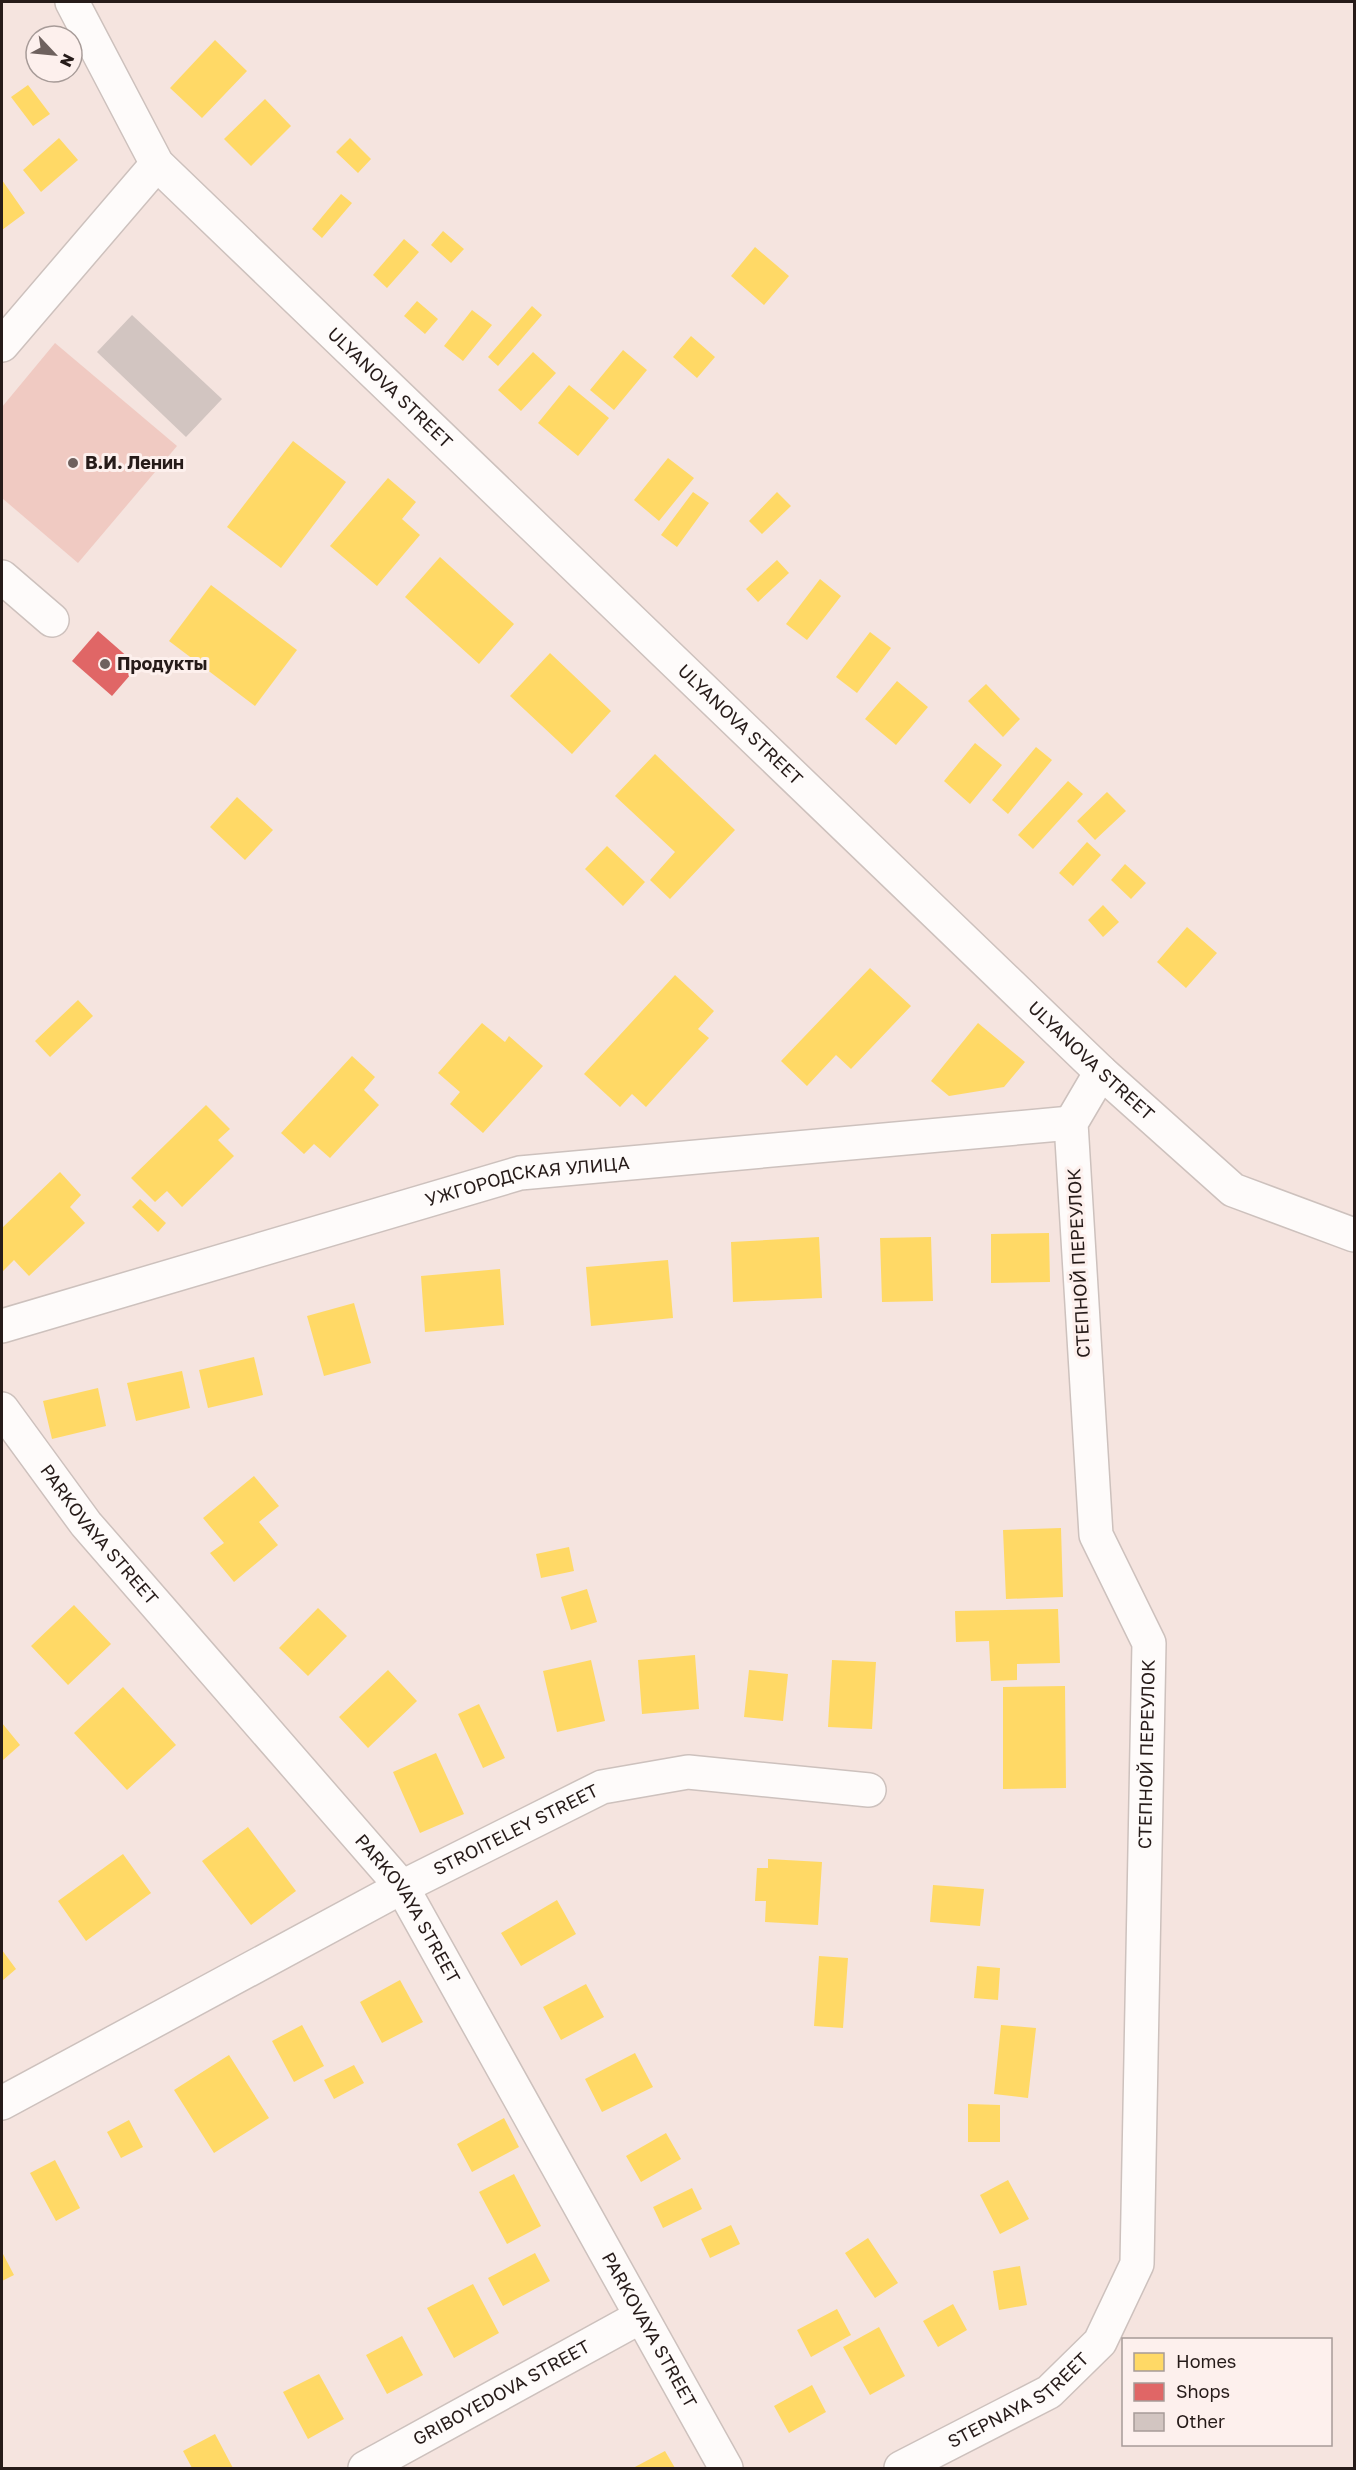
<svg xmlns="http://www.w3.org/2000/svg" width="1356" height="2470" font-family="'Golos Text',sans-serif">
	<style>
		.green { fill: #f0cac2 }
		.homes { fill: #ffd966 }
		.shops { fill: #e06666 }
		.building { fill: #d2c5c1 }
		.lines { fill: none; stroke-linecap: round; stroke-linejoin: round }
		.minor-casing { stroke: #cdc1bd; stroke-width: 36 }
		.minor { stroke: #fefbfa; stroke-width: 33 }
		.poi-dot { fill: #6e615e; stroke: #fdf0ed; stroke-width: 2 }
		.labels { text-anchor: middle; stroke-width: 6; stroke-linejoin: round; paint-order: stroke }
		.street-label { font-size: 18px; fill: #261b19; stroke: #fdf0ed }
		.poi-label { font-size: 18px; font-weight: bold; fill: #261b19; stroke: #fdf0ed; text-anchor: start }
	</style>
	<rect width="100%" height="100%" fill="#f5e4df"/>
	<!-- green -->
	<path class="green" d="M 55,343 L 177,446 L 78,563 L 2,498 L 2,407 Z"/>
	<!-- homes -->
	<path class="homes" d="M 215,40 L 247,71 L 202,118 L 170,88 Z
		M 28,85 L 50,114 L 33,126 L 11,97 Z
		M 265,99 L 291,126 L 251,166 L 224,139 Z
		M 59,138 L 78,160 L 41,192 L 23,170 Z
		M 350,138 L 371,159 L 358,173 L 336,152 Z
		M 2,180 L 25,213 L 2,230 Z
		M 341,194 L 352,203 L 322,238 L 312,229 Z
		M 443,231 L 464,249 L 451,263 L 431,245 Z
		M 404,239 L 419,252 L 387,288 L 373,275 Z
		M 755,247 L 789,276 L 764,305 L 731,276 Z
		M 417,301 L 438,319 L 425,334 L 404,316 Z
		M 532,306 L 542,315 L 498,366 L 488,357 Z
		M 472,310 L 492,325 L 463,361 L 444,346 Z
		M 691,336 L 715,357 L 697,378 L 673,357 Z
		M 623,350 L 647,370 L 614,410 L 590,390 Z
		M 533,352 L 556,373 L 521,411 L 498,390 Z
		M 569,385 L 609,418 L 578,456 L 538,423 Z
		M 293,441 L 346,482 L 281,568 L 227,527 Z
		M 668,458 L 694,478 L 659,521 L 634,500 Z
		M 388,478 L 416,502 L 402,519 L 420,535 L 377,586 L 330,546 Z
		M 693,492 L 709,503 L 677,547 L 661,535 Z
		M 777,492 L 791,506 L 762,534 L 749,521 Z
		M 440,557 L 514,624 L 479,664 L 405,597 Z
		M 777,560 L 789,573 L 758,602 L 746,589 Z
		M 820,579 L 841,596 L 807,640 L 786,624 Z
		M 211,585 L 297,650 L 255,706 L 169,641 Z
		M 870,632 L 891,648 L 857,693 L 836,677 Z
		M 550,653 L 611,711 L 572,754 L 510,696 Z
		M 897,681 L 928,707 L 896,745 L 865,719 Z
		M 986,684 L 1020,719 L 1003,737 L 968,701 Z
		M 975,743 L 1002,765 L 970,804 L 944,781 Z
		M 1036,747 L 1052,760 L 1008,814 L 992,800 Z
		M 655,754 L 735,830 L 670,899 L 650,880 L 675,852 L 615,796 Z
		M 1068,781 L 1083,794 L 1033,849 L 1018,835 Z
		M 1107,792 L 1126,811 L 1095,840 L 1077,821 Z
		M 237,797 L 273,830 L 245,860 L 210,827 Z
		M 1087,842 L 1101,855 L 1073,886 L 1059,873 Z
		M 607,846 L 645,882 L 623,906 L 585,869 Z
		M 1125,864 L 1146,883 L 1131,899 L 1111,880 Z
		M 1103,905 L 1119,922 L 1103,937 L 1088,920 Z
		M 1187,927 L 1217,953 L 1186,988 L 1157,962 Z
		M 870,968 L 911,1006 L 851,1069 L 836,1055 L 807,1086 L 781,1061 Z
		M 675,975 L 714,1011 L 698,1029 L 709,1038 L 646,1107 L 632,1094 L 620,1107 L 584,1074 Z
		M 78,1000 L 93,1016 L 50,1057 L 35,1041 Z
		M 482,1023 L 505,1042 L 509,1036 L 543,1066 L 483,1133 L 450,1104 L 460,1092 L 438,1073 Z
		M 978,1023 L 1025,1062 L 1004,1087 L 949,1096 L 931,1081 Z
		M 352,1056 L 375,1077 L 364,1090 L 379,1105 L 330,1158 L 314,1144 L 304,1154 L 281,1133 Z
		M 206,1105 L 230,1129 L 218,1140 L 234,1156 L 182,1207 L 167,1191 L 155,1202 L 131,1178 Z
		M 60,1172 L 81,1195 L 70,1207 L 85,1223 L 29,1276 L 14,1260 L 3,1271 L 2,1228 Z
		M 140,1199 L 166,1223 L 158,1232 L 132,1207 Z
		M 1049,1233 L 1050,1282 L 991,1283 L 991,1234 Z
		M 819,1237 L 822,1298 L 733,1302 L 731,1242 Z
		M 931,1237 L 933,1301 L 882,1302 L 880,1238 Z
		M 668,1260 L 673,1318 L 591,1326 L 586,1267 Z
		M 500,1269 L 504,1325 L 425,1332 L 421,1276 Z
		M 354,1303 L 371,1363 L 324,1376 L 307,1316 Z
		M 254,1357 L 263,1395 L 208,1408 L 199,1370 Z
		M 182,1371 L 190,1408 L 136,1421 L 127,1383 Z
		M 98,1388 L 106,1426 L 52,1439 L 43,1401 Z
		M 254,1476 L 279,1506 L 259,1522 L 278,1545 L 234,1582 L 210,1553 L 224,1543 L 203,1518 Z
		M 1061,1528 L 1063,1597 L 1006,1599 L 1003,1530 Z
		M 569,1547 L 574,1571 L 541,1578 L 536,1554 Z
		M 587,1589 L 597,1622 L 571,1630 L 561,1597 Z
		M 74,1605 L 111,1644 L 68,1685 L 31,1646 Z
		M 318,1608 L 347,1636 L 308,1676 L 279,1648 Z
		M 1058,1609 L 1060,1663 L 1017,1664 L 1017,1680 L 991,1681 L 989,1641 L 956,1642 L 955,1611 Z
		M 695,1655 L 699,1709 L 642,1714 L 638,1660 Z
		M 591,1660 L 605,1721 L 557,1732 L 543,1671 Z
		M 832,1660 L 876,1662 L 872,1729 L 828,1727 Z
		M 388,1670 L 417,1701 L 368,1748 L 339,1717 Z
		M 749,1670 L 788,1674 L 783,1721 L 744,1717 Z
		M 1065,1686 L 1066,1788 L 1003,1789 L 1003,1687 Z
		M 123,1687 L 176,1745 L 127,1790 L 74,1733 Z
		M 479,1704 L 505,1758 L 483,1768 L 458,1714 Z
		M 2,1723 L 20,1745 L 2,1761 Z
		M 436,1753 L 464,1814 L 420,1833 L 393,1772 Z
		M 248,1827 L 296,1891 L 251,1925 L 202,1861 Z
		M 123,1854 L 151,1893 L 86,1941 L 58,1901 Z
		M 768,1859 L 822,1862 L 818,1925 L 765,1922 L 766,1901 L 755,1901 L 757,1868 L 768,1868 Z
		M 933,1885 L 984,1889 L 980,1926 L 930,1922 Z
		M 557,1900 L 576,1934 L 521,1966 L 501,1933 Z
		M 2,1950 L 16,1969 L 2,1981 Z
		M 819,1956 L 848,1958 L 843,2028 L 814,2026 Z
		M 977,1966 L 1000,1968 L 998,2000 L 974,1998 Z
		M 400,1980 L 423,2022 L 382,2043 L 360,2002 Z
		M 586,1984 L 604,2017 L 561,2040 L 543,2007 Z
		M 302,2025 L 324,2066 L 294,2082 L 272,2041 Z
		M 1001,2025 L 1036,2028 L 1028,2098 L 994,2094 Z
		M 635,2053 L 653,2087 L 602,2112 L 585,2079 Z
		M 229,2055 L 269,2118 L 214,2153 L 174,2090 Z
		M 354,2065 L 364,2083 L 334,2099 L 324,2080 Z
		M 968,2104 L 1000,2105 L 1000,2142 L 968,2142 Z
		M 504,2118 L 519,2147 L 472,2172 L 457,2144 Z
		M 129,2120 L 143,2147 L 121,2158 L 107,2132 Z
		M 666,2133 L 681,2159 L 641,2182 L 626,2156 Z
		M 55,2160 L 80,2208 L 56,2221 L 30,2173 Z
		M 514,2174 L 541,2226 L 507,2244 L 479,2192 Z
		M 1008,2180 L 1029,2219 L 1000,2234 L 980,2195 Z
		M 692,2188 L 702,2209 L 663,2228 L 653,2207 Z
		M 731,2225 L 740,2244 L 710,2258 L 701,2239 Z
		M 868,2238 L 898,2283 L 875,2298 L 845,2253 Z
		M 2,2252 L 14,2275 L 2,2281 Z
		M 535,2253 L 550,2281 L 503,2306 L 488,2278 Z
		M 1020,2266 L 1027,2305 L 999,2310 L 993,2271 Z
		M 473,2284 L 499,2333 L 454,2358 L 427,2308 Z
		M 953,2304 L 967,2330 L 938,2347 L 923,2321 Z
		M 837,2309 L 851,2335 L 811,2357 L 797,2330 Z
		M 879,2327 L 905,2376 L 870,2395 L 843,2347 Z
		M 402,2336 L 423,2375 L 387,2394 L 366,2355 Z
		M 319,2374 L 344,2419 L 308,2439 L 283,2392 Z
		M 812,2385 L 826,2412 L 789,2433 L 774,2406 Z
		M 215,2434 L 233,2468 L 192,2468 L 183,2451 Z
		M 665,2451 L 675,2468 L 633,2468 Z"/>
	<!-- shops -->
	<path class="shops" d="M 98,631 L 138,666 L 112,696 L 72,661 Z"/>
	<!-- building -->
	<path class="building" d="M 132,315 L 222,399 L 186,437 L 97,352 Z"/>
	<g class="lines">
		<defs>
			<g id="minor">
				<path id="s1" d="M 72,2 L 157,164 L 1101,1072 L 1233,1190 L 1354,1235"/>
				<path d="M 2,345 L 157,164"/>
				<path d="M 2,577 L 52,620"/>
				<path id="s2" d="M 2,1326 L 520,1173 L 1071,1123"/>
				<path id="s3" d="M 2,1409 L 86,1524 L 402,1887 L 726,2468"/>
				<path id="s4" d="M 2,2103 L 402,1887 L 602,1787 L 688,1772 L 869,1790"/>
				<path id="s5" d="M 365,2468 L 640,2317"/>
				<path id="s6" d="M 901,2468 L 1049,2392 L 1100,2342 L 1137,2264 L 1149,1643 L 1096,1535 L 1071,1123 L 1101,1072"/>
			</g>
		</defs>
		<!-- minor casing -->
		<use href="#minor" class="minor-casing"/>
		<!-- minor -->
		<use href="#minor" class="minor"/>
	</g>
	<!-- markers -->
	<g class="poi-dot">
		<circle cx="73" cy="463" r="6"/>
		<circle cx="105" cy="664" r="6"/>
	</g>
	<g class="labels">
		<!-- street labels -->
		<g class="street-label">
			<text dy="6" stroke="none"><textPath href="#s1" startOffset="506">ULYANOVA STREET</textPath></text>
			<text dy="6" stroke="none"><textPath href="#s1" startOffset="992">ULYANOVA STREET</textPath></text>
			<text dy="6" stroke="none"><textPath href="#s1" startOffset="1478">ULYANOVA STREET</textPath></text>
			<text dy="6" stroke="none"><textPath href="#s2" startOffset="546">УЖГОРОДСКАЯ УЛИЦА</textPath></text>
			<text transform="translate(1079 1263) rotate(-93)" y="6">СТЕПНОЙ ПЕРЕУЛОК</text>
			<text dy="6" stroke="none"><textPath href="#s3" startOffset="159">PARKOVAYA STREET</textPath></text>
			<text dy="6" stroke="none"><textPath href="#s6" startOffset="834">СТЕПНОЙ ПЕРЕУЛОК</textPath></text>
			<text dy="6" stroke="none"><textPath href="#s4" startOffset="582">STROITELEY STREET</textPath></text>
			<text dy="6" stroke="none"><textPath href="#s3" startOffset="645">PARKOVAYA STREET</textPath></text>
			<text dy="6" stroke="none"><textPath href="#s3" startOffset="1131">PARKOVAYA STREET</textPath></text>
			<text dy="6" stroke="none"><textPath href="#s5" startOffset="156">GRIBOYEDOVA STREET</textPath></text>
			<text dy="6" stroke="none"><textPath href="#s6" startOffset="136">STEPNAYA STREET</textPath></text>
		</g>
		<!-- poi labels -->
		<g class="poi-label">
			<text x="85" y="469">В.И. Ленин</text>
			<text x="117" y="670">Продукты</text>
		</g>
	</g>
	<!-- border -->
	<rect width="1356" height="2470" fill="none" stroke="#261b19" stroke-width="6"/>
	<!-- legend -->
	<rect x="1122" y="2338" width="210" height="108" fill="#fdf0ed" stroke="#a79b98" stroke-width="1.5"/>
	<rect x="1134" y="2353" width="30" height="18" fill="#ffd966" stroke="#a79b98" stroke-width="1.5"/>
	<text x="1176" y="2368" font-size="18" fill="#261b19">Homes</text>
	<rect x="1134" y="2383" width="30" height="18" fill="#e06666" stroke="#a79b98" stroke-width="1.5"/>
	<text x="1176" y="2398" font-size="18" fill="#261b19">Shops</text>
	<rect x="1134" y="2413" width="30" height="18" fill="#d2c5c1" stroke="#a79b98" stroke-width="1.5"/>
	<text x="1176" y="2428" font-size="18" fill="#261b19">Other</text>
	<!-- north arrow -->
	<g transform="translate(54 54) rotate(116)"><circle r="28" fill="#fdf0ed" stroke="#a79b98" stroke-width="1.5"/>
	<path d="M0-4.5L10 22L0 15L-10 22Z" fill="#6e615e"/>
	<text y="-9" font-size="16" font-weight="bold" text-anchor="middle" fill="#261b19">N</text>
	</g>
</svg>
